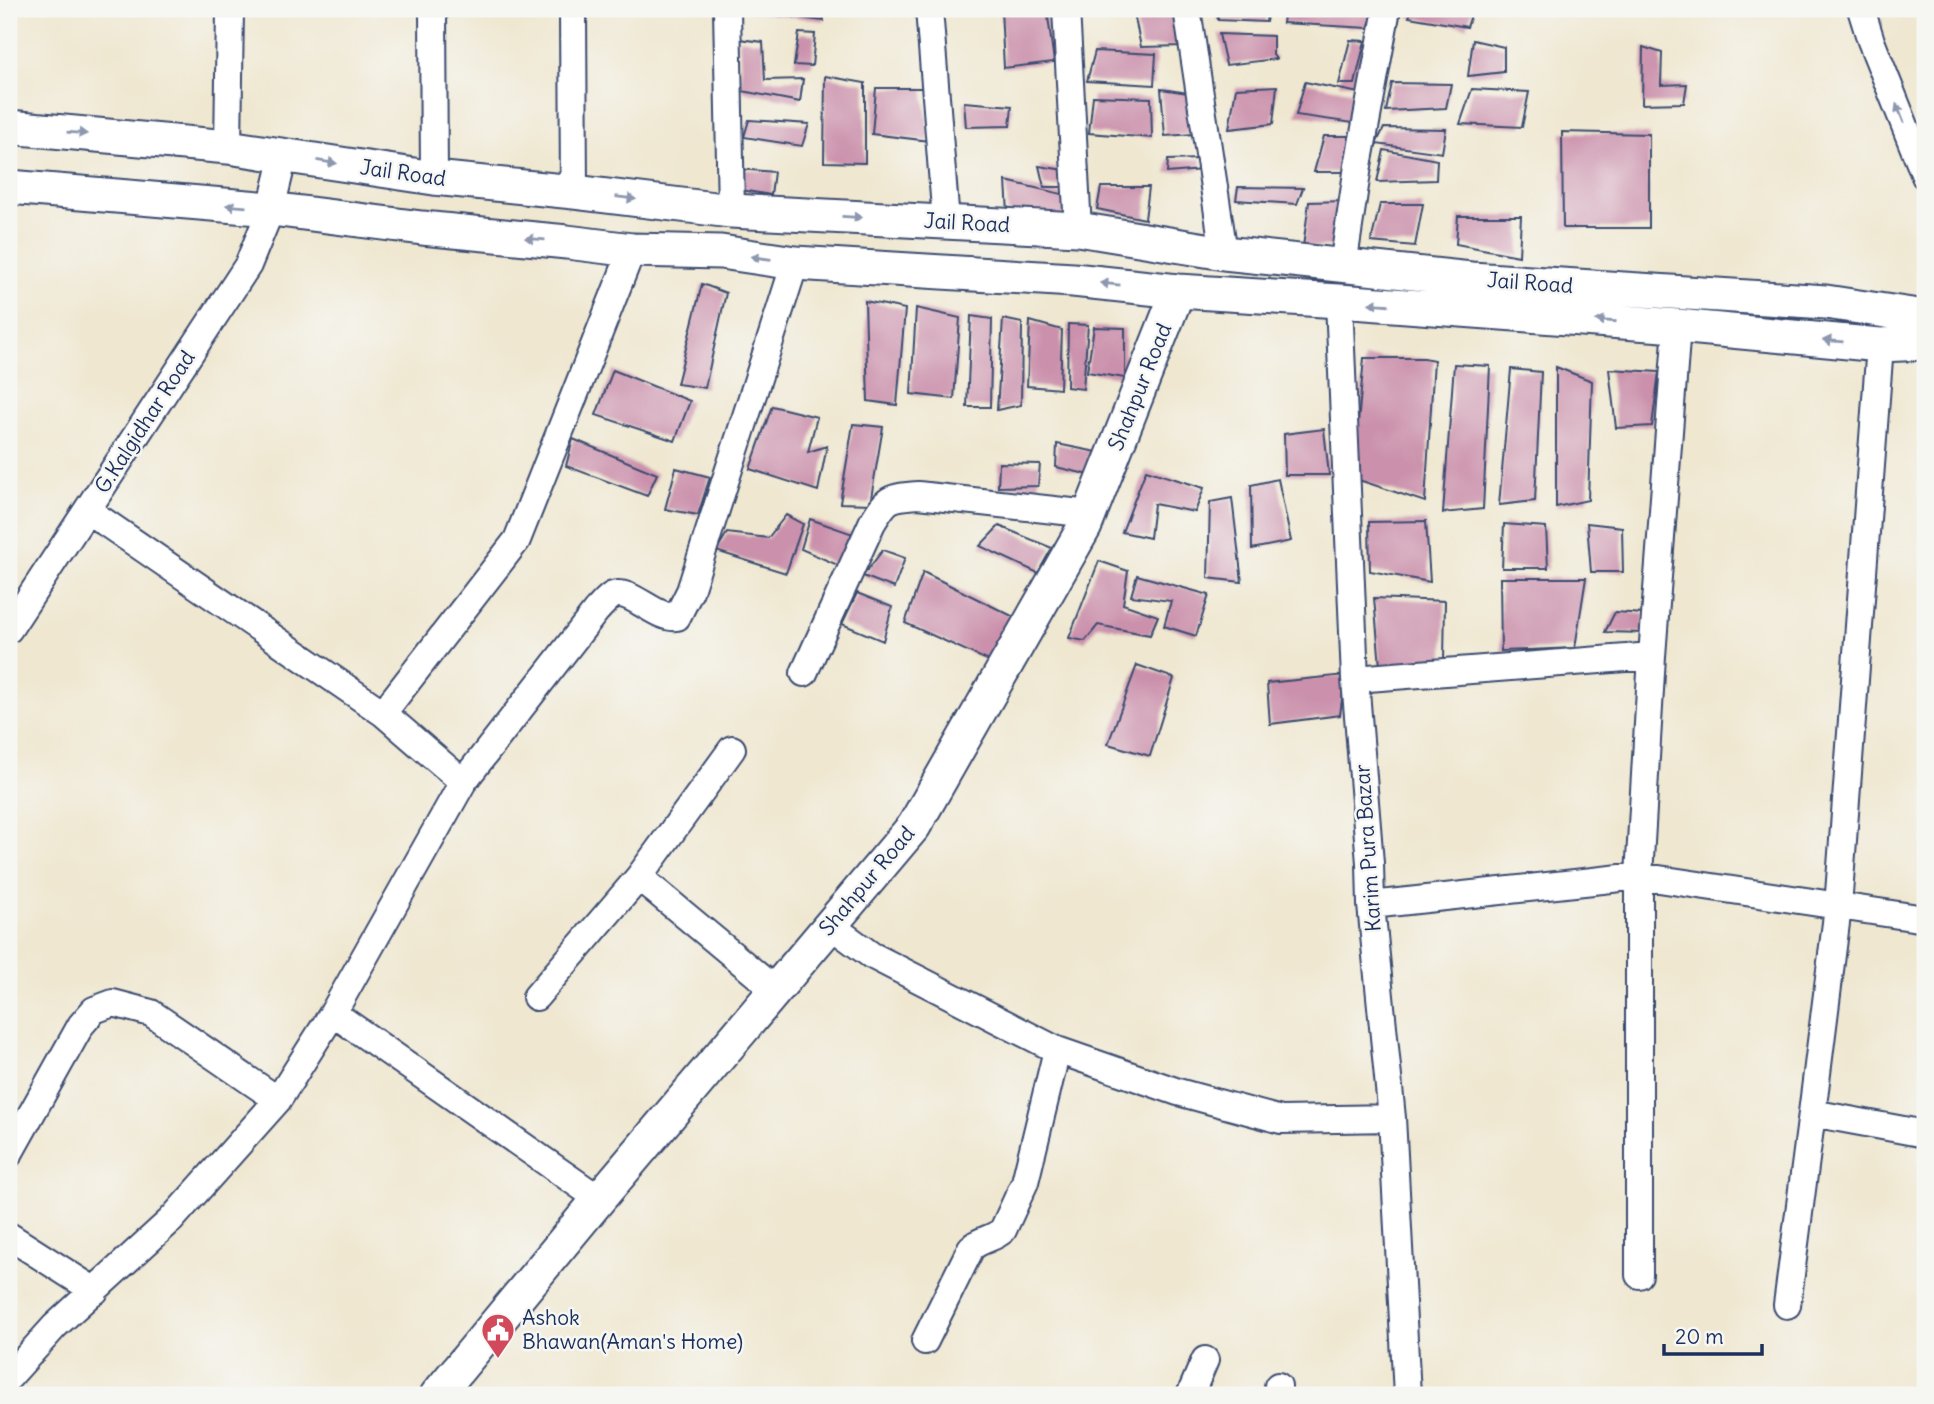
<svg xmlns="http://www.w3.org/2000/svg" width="1934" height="1404" font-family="Delius,sans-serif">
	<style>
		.building { fill: #cb91ac }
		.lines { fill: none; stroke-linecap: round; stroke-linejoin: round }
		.minor-casing { stroke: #3b4b6f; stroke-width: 30 }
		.tertiary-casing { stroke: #3b4b6f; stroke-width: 37 }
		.minor { stroke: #fff; stroke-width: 26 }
		.tertiary { stroke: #fff; stroke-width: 33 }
		.oneway { fill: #8d97ae }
		.labels { text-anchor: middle; stroke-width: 5; stroke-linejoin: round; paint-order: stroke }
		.street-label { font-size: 21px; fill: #1b2f5e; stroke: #f6f6f2 }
		.poi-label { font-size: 21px; fill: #1b2f5e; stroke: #f6f6f2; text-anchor: start }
	</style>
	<rect width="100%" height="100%" fill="#f6f6f2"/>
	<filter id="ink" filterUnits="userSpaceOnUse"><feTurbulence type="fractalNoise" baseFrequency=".0143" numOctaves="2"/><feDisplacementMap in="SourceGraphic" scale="14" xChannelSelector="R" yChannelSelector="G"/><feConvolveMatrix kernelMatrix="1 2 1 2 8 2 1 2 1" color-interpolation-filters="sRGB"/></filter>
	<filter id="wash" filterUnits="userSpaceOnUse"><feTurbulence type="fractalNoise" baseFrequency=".00686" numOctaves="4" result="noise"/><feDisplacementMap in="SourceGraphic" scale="28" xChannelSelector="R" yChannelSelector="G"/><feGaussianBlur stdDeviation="1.57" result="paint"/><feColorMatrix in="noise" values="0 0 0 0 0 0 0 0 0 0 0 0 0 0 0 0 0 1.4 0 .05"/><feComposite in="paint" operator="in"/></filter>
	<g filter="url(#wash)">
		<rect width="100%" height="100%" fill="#efe7d0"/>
		<g id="blocks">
			<!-- building -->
			<path class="building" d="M 747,9 L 822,9 L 824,21 L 747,11 Z
				M 1001,9 L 1047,9 L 1054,62 L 1004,68 Z
				M 1157,9 L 1176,9 L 1184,46 L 1141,47 L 1134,13 Z
				M 1217,9 L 1268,9 L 1266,22 L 1218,20 Z
				M 1285,9 L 1375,9 L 1368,28 L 1283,23 Z
				M 1412,9 L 1473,9 L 1467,27 L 1409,17 Z
				M 799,33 L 815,34 L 812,66 L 794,65 Z
				M 1219,34 L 1273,36 L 1273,55 L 1276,59 L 1226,65 Z
				M 739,39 L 763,42 L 765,80 L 803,79 L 800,102 L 742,91 Z
				M 1350,40 L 1365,41 L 1355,84 L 1339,84 Z
				M 1473,40 L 1504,47 L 1504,72 L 1468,76 Z
				M 1643,47 L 1662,53 L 1661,85 L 1687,84 L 1684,103 L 1642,104 Z
				M 1095,51 L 1156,54 L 1154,85 L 1087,81 Z
				M 825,76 L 865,83 L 865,163 L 824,162 Z
				M 1305,82 L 1359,93 L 1353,123 L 1296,115 Z
				M 1392,83 L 1451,84 L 1446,108 L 1386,111 Z
				M 1277,86 L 1273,124 L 1229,129 L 1236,88 Z
				M 876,88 L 923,88 L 930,141 L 872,134 Z
				M 1161,89 L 1188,93 L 1195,134 L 1165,136 Z
				M 1472,89 L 1529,92 L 1522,127 L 1460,124 Z
				M 1093,96 L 1151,98 L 1152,138 L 1089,133 Z
				M 964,102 L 1012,106 L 1010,126 L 966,127 Z
				M 749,120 L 809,124 L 802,146 L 744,137 Z
				M 1384,128 L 1446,129 L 1442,153 L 1376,144 Z
				M 1562,132 L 1649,134 L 1649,228 L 1563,228 Z
				M 1324,136 L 1350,136 L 1345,172 L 1314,172 Z
				M 1384,150 L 1437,160 L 1436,180 L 1377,182 Z
				M 1201,159 L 1202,170 L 1167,173 L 1168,160 Z
				M 1039,166 L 1064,170 L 1069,187 L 1044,187 Z
				M 738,169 L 774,172 L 771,195 L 735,189 Z
				M 1006,181 L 1066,195 L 1070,222 L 1008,213 Z
				M 1101,187 L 1149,187 L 1145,219 L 1097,209 Z
				M 1238,187 L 1303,188 L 1297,204 L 1236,200 Z
				M 1346,201 L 1332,247 L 1303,247 L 1309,202 Z
				M 1380,204 L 1423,204 L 1415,246 L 1371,242 Z
				M 1458,216 L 1521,216 L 1519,256 L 1456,244 Z
				M 702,284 L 726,293 L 705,388 L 677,384 Z
				M 865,301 L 905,309 L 897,405 L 868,401 Z
				M 916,308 L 960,318 L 954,399 L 911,394 Z
				M 971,316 L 992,319 L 990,407 L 967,407 Z
				M 1003,319 L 1022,323 L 1021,405 L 997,410 Z
				M 1030,321 L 1062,330 L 1060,389 L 1027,386 Z
				M 1068,324 L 1088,325 L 1083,389 L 1067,387 Z
				M 1094,327 L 1125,328 L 1125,378 L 1087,372 Z
				M 1364,358 L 1424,358 L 1434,360 L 1425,502 L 1353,478 Z
				M 1454,364 L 1490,366 L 1483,509 L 1443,513 Z
				M 1556,367 L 1592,381 L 1588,500 L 1556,507 Z
				M 1511,369 L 1541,372 L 1535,501 L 1499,505 Z
				M 1609,369 L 1659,372 L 1652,426 L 1616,428 Z
				M 613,370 L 690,401 L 675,441 L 596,415 Z
				M 772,406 L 817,417 L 808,452 L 827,446 L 818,491 L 750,469 Z
				M 853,424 L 883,427 L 870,504 L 840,503 Z
				M 1324,429 L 1329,475 L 1285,475 L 1284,434 Z
				M 573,439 L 657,474 L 647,496 L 566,466 Z
				M 1057,444 L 1097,452 L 1090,475 L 1056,467 Z
				M 999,463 L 1040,464 L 1038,486 L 998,487 Z
				M 676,468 L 710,477 L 698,515 L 665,509 Z
				M 1146,470 L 1204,488 L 1195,512 L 1154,504 L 1150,538 L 1122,532 Z
				M 1278,479 L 1291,541 L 1252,549 L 1251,485 Z
				M 1232,498 L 1242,582 L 1208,578 L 1210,502 Z
				M 786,515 L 803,524 L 786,573 L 716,551 L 727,533 L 768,538 Z
				M 810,519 L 853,534 L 842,567 L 801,549 Z
				M 1426,521 L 1430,582 L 1370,571 L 1369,522 Z
				M 1587,523 L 1622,527 L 1623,572 L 1591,572 Z
				M 1504,524 L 1546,527 L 1548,568 L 1502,568 Z
				M 999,526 L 1052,548 L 1038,573 L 980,546 Z
				M 883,550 L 905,558 L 894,588 L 863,576 Z
				M 1099,561 L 1128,571 L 1123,604 L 1158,616 L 1150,635 L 1098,625 L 1085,641 L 1069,638 Z
				M 923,572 L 1014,617 L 989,661 L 905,623 Z
				M 1137,575 L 1209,595 L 1196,636 L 1164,626 L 1171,601 L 1131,596 Z
				M 1500,578 L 1586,578 L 1575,648 L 1501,651 Z
				M 857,593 L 892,607 L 883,641 L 842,624 Z
				M 1374,598 L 1445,601 L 1444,660 L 1380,666 Z
				M 1615,612 L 1644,614 L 1645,633 L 1605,632 Z
				M 1137,665 L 1174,678 L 1150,756 L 1108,744 Z
				M 1345,675 L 1340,715 L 1270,724 L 1267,683 Z"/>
		</g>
	</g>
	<g filter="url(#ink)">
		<use href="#blocks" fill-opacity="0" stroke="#3b4b6f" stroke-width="2"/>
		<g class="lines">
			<defs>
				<path id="minor" d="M 433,9 L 434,178
					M 573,9 L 574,192
					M 727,9 L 731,211
					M 929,9 L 946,222
					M 1066,9 L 1078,229
					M 1187,9 L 1224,253
					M 1861,9 L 1871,41 L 1925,176
					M 228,147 L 230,9
					M 1343,266 L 1358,166 L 1387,9
					M 1339,301 L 1355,679 L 1370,863 L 1371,905 L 1392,1118 L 1407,1395
					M 1880,345 L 1838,907 L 1812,1113 L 1925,1134
					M 87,510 L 383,713 L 517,540 L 632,250
					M 9,629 L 248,265 L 271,209 L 284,155
					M 804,673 L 872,523 C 887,498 889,497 918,495 L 1090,514
					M 1355,679 L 1652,656
					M 383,713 L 463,782 L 596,611 C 601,606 607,598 613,595 C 631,588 656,620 677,617 L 690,591 L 795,263
					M 639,877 L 732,749
					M 1371,905 L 1639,876 L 1925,919
					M 830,925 L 871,955 L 1057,1050 L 1025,1182 L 1003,1230 C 994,1239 980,1239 971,1248 L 925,1341
					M 536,997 L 639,877 L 775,990
					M 333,1013 L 599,1199
					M 1057,1050 L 1178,1092 L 1281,1120 L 1392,1118
					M 9,1154 L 81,1025 L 94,1010 L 113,1003 L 151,1013 L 278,1100
					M 9,1236 L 95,1291
					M 1639,1275 L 1639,876 L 1652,656 L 1677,326
					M 1787,1305 L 1812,1113
					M 9,1377 L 55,1326 L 171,1220 L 278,1100 L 333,1013 L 463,782
					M 1190,1395 L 1205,1360
					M 1278,1395 L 1278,1386"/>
				<path id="tertiary" d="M 9,127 L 228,147 L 434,178 L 574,192 L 731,211 L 1078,229 L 1224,253 L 1471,279 L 1826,302 L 1925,317
					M 9,187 L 271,209 L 422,228 L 567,242 L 632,250 L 721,252 L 795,263 L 1073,280 L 1178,291 L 1339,301 L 1677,326 L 1880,345 L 1925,343
					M 437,1395 L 599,1199 L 914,826 L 1085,526 L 1178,291"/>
			</defs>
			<!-- minor casing -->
			<use href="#minor" class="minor-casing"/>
			<!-- tertiary casing -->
			<use href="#tertiary" class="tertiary-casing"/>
			<!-- minor -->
			<use href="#minor" class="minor"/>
			<!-- tertiary -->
			<use href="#tertiary" class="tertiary"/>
		</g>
		<!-- one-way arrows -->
		<defs><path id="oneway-solid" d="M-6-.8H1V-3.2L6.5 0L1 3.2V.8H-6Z" transform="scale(1.75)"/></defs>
		<g class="oneway">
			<use href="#oneway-solid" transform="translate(1900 113) rotate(-112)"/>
			<use href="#oneway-solid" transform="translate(77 133) rotate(5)"/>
			<use href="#oneway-solid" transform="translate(327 162) rotate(9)"/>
			<use href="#oneway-solid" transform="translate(626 198) rotate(7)"/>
			<use href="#oneway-solid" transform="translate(236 206) rotate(-175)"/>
			<use href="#oneway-solid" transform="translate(852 217) rotate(3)"/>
			<use href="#oneway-solid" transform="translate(535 239) rotate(-175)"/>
			<use href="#oneway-solid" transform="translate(761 258) rotate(-172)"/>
			<use href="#oneway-solid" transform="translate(1110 284) rotate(-174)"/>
			<use href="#oneway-solid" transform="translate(1379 304) rotate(-176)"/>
			<use href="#oneway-solid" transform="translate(1606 321) rotate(-176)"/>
			<use href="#oneway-solid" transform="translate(1833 341) rotate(-175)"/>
		</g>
	</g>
	<!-- icons -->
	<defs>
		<symbol id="civic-pin" viewBox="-11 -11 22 30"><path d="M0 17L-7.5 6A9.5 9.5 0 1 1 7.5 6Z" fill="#d1495b" stroke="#f6f6f2"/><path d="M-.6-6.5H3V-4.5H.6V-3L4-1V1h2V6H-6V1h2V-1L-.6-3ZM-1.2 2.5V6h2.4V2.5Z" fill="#fff"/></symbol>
	</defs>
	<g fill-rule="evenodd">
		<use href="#civic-pin" x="479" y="1311" width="38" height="52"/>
	</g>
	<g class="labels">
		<!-- street labels -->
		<g class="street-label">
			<text transform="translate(403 173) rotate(8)" y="7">Jail Road</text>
			<text transform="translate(967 223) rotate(3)" y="7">Jail Road</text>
			<text transform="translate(1530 283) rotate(4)" y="7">Jail Road</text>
			<text transform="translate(1140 387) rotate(-68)" y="7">Shahpur Road</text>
			<text transform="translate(145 422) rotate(-57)" y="7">G.Kalgidhar Road</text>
			<text transform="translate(1368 848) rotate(-94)" y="7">Karim Pura Bazar</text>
			<text transform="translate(867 881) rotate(-50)" y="7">Shahpur Road</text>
		</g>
		<!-- poi labels -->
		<g class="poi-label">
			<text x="522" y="1325">Ashok<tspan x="522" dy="24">Bhawan(Aman's Home)</tspan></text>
		</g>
	</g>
	<!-- margin -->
	<rect width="1934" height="1404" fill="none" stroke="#f6f6f2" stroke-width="35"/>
	<!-- scale -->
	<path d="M1664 1344v10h98v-10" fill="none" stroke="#1b2f5e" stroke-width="3.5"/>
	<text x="1675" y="1344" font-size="21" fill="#1b2f5e" stroke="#f6f6f2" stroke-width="5" paint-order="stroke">20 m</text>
</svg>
